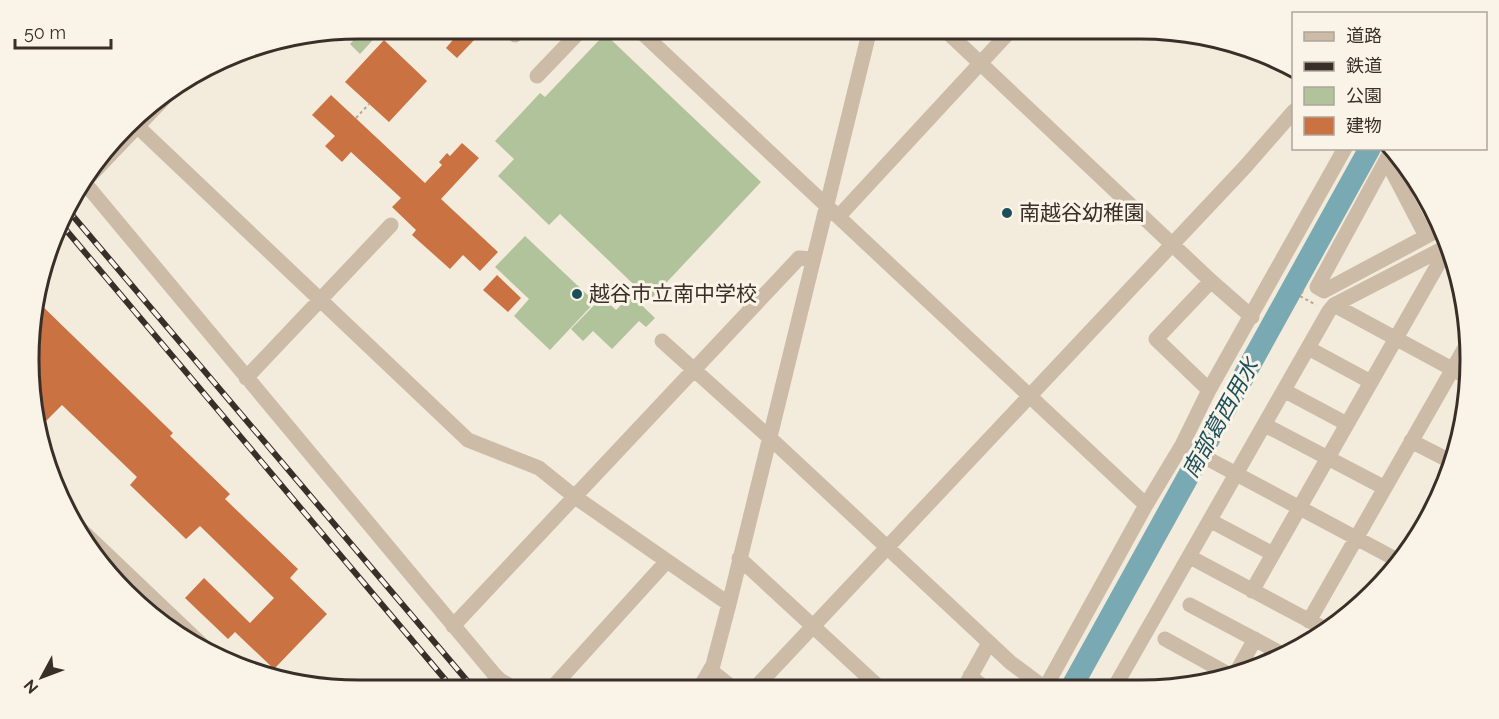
<svg xmlns="http://www.w3.org/2000/svg" width="1499" height="719" font-family="Raleway,'Noto Sans JP',sans-serif">
	<style>
		.green { fill: #b1c39b }
		.lines { fill: none; stroke-linecap: round; stroke-linejoin: round }
		.river { stroke: #79a9b2; stroke-width: 22 }
		.building { fill: #cb7242 }
		.path { stroke: #b8a691; stroke-width: 2; stroke-dasharray: 3 3; stroke-linecap: butt }
		.minor { stroke: #ccbca7; stroke-width: 15 }
		.rail-casing { stroke: #382f28; stroke-width: 6 }
		.rail { stroke: #faf4e8; stroke-width: 4; stroke-dasharray: 11; stroke-linecap: butt }
		.poi-dot { fill: #1b505b; stroke: #faf4e8; stroke-width: 2 }
		.labels { text-anchor: middle; stroke-width: 6; stroke-linejoin: round; paint-order: stroke }
		.poi-label { font-size: 21px; fill: #382f28; stroke: #faf4e8; text-anchor: start }
		.water-label { font-size: 22px; font-style: italic; fill: #1b505b; stroke: #faf4e8 }
		.rim { fill: none; stroke: #382f28; stroke-width: 3 }
	</style>
	<rect width="100%" height="100%" fill="#f3ebdc"/>
	<!-- green -->
	<path class="green" d="M 364,29 L 378,29 L 381,31 L 360,54 L 350,44 Z
		M 605,34 L 761,182 L 650,300 L 560,214 L 549,225 L 498,176 L 514,159 L 495,141 L 540,93 L 545,97 Z
		M 525,236 L 595,302 L 550,350 L 514,316 L 529,299 L 495,267 Z
		M 631,295 L 655,318 L 646,327 L 639,321 L 612,349 L 593,331 L 583,341 L 571,329 L 602,297 L 616,310 Z"/>
	<g class="lines">
		<!-- river -->
		<path class="river" d="M 1071,688 L 1370,148"/>
	</g>
	<!-- building -->
	<path class="building" d="M 463,28 L 475,39 L 457,58 L 446,48 Z
		M 384,40 L 427,81 L 389,122 L 345,82 Z
		M 331,95 L 425,183 L 442,165 L 439,162 L 447,153 L 450,156 L 462,143 L 479,158 L 441,199 L 498,252 L 480,271 L 463,255 L 450,269 L 412,235 L 416,230 L 392,207 L 401,198 L 351,152 L 342,162 L 325,146 L 335,136 L 312,115 Z
		M 497,275 L 521,298 L 508,312 L 483,290 Z
		M 35,299 L 173,433 L 170,436 L 230,494 L 225,499 L 298,569 L 290,578 L 327,614 L 274,669 L 235,632 L 228,639 L 185,598 L 204,578 L 250,623 L 274,598 L 200,526 L 186,539 L 130,485 L 137,477 L 62,405 L 39,428 L 31,403 Z"/>
	<g class="lines">
		<!-- path -->
		<path class="path" d="M 356,118 L 369,104
			M 1303,291 L 1300,296 L 1316,305"/>
		<!-- minor -->
		<path class="minor" d="M 638,29 L 1146,505
			M 944,29 L 1211,281 L 1252,317
			M 515,35 L 521,29
			M 537,76 L 582,29
			M 137,126 L 468,440 L 539,468 L 575,497 L 729,604
			M 1391,151 L 1317,287 L 1324,291 L 1442,228
			M 1384,164 L 1391,169 L 1426,236
			M 84,182 L 494,674 L 500,680 L 517,690
			M 84,182 L 172,90
			M 839,216 L 1012,29
			M 1334,305 L 1467,377
			M 662,341 L 770,438 L 1011,663 L 1045,688
			M 1308,348 L 1371,382
			M 246,378 L 391,225
			M 1209,390 L 1156,339 L 1211,281
			M 1285,391 L 1347,424
			M 1265,425 L 1385,488
			M 1411,441 L 1450,461
			M 1182,445 L 1401,562
			M 1211,521 L 1273,554
			M 78,527 L 202,645
			M 1190,557 L 1327,630
			M 739,558 L 881,689
			M 1252,591 L 1448,247
			M 1190,605 L 1284,655
			M 1309,621 L 1467,344
			M 453,626 L 799,258 L 813,259
			M 1165,639 L 1230,675
			M 710,670 L 734,689
			M 1236,673 L 1255,639
			M 970,676 L 985,688
			M 964,688 L 989,643
			M 1045,688 L 1146,505 L 1182,445 L 1209,390 L 1345,148
			M 1114,688 L 1329,311 L 1334,305 L 1448,246
			M 699,689 L 713,665 L 729,604 L 870,29
			M 754,689 L 1245,167 L 1294,111
			M 550,690 L 667,561"/>
		<defs>
			<path id="rail" d="M 67,209 L 475,690
				M 61,224 L 454,690"/>
		</defs>
		<!-- rail casing -->
		<use href="#rail" class="rail-casing"/>
		<!-- rail -->
		<use href="#rail" class="rail"/>
	</g>
	<!-- markers -->
	<g class="poi-dot">
		<circle cx="1007" cy="213" r="6"/>
		<circle cx="577" cy="294" r="6"/>
	</g>
	<g class="labels">
		<!-- poi labels -->
		<g class="poi-label">
			<text x="1019" y="220">南越谷幼稚園</text>
			<text x="589" y="301">越谷市立南中学校</text>
		</g>
		<!-- water labels -->
		<g class="water-label">
			<text transform="translate(1220 418) rotate(-61)" y="8">南部葛西用水</text>
		</g>
	</g>
	<!-- crop -->
	<path d="M0 0H1499V719H0ZM359 39H1140A320 320 0 0 1 1460 359V360A320 320 0 0 1 1140 680H359A320 320 0 0 1 39 360V359A320 320 0 0 1 359 39Z" fill="#faf4e8" fill-rule="evenodd"/>
	<path class="rim" d="M359 39H1140A320 320 0 0 1 1460 359V360A320 320 0 0 1 1140 680H359A320 320 0 0 1 39 360V359A320 320 0 0 1 359 39Z"/>
	<!-- legend -->
	<rect x="1292" y="12" width="195" height="138" fill="#faf4e8" stroke="#aca59b" stroke-width="1.5"/>
	<rect x="1304" y="32" width="30" height="9" fill="#ccbca7" stroke="#aca59b" stroke-width="1.5"/>
	<text x="1346" y="42" font-size="18" fill="#382f28">道路</text>
	<rect x="1304" y="62" width="30" height="9" fill="#382f28" stroke="#aca59b" stroke-width="1.5"/>
	<text x="1346" y="72" font-size="18" fill="#382f28">鉄道</text>
	<rect x="1304" y="87" width="30" height="18" fill="#b1c39b" stroke="#aca59b" stroke-width="1.5"/>
	<text x="1346" y="102" font-size="18" fill="#382f28">公園</text>
	<rect x="1304" y="117" width="30" height="18" fill="#cb7242" stroke="#aca59b" stroke-width="1.5"/>
	<text x="1346" y="132" font-size="18" fill="#382f28">建物</text>
	<!-- north arrow -->
	<g transform="translate(42 677) rotate(229)" stroke="#faf4e8" stroke-width="4.5" paint-order="stroke">
	<path d="M0-4.5L10 22L0 15L-10 22Z" fill="#382f28"/>
	<text y="-9" font-size="16" font-weight="bold" text-anchor="middle" fill="#382f28">N</text>
	</g>
	<!-- scale -->
	<path d="M15 39v9h96v-9" fill="none" stroke="#382f28" stroke-width="3"/>
	<text x="24" y="39" font-size="18" fill="#382f28" stroke="#faf4e8" stroke-width="4.5" paint-order="stroke">50 m</text>
</svg>
